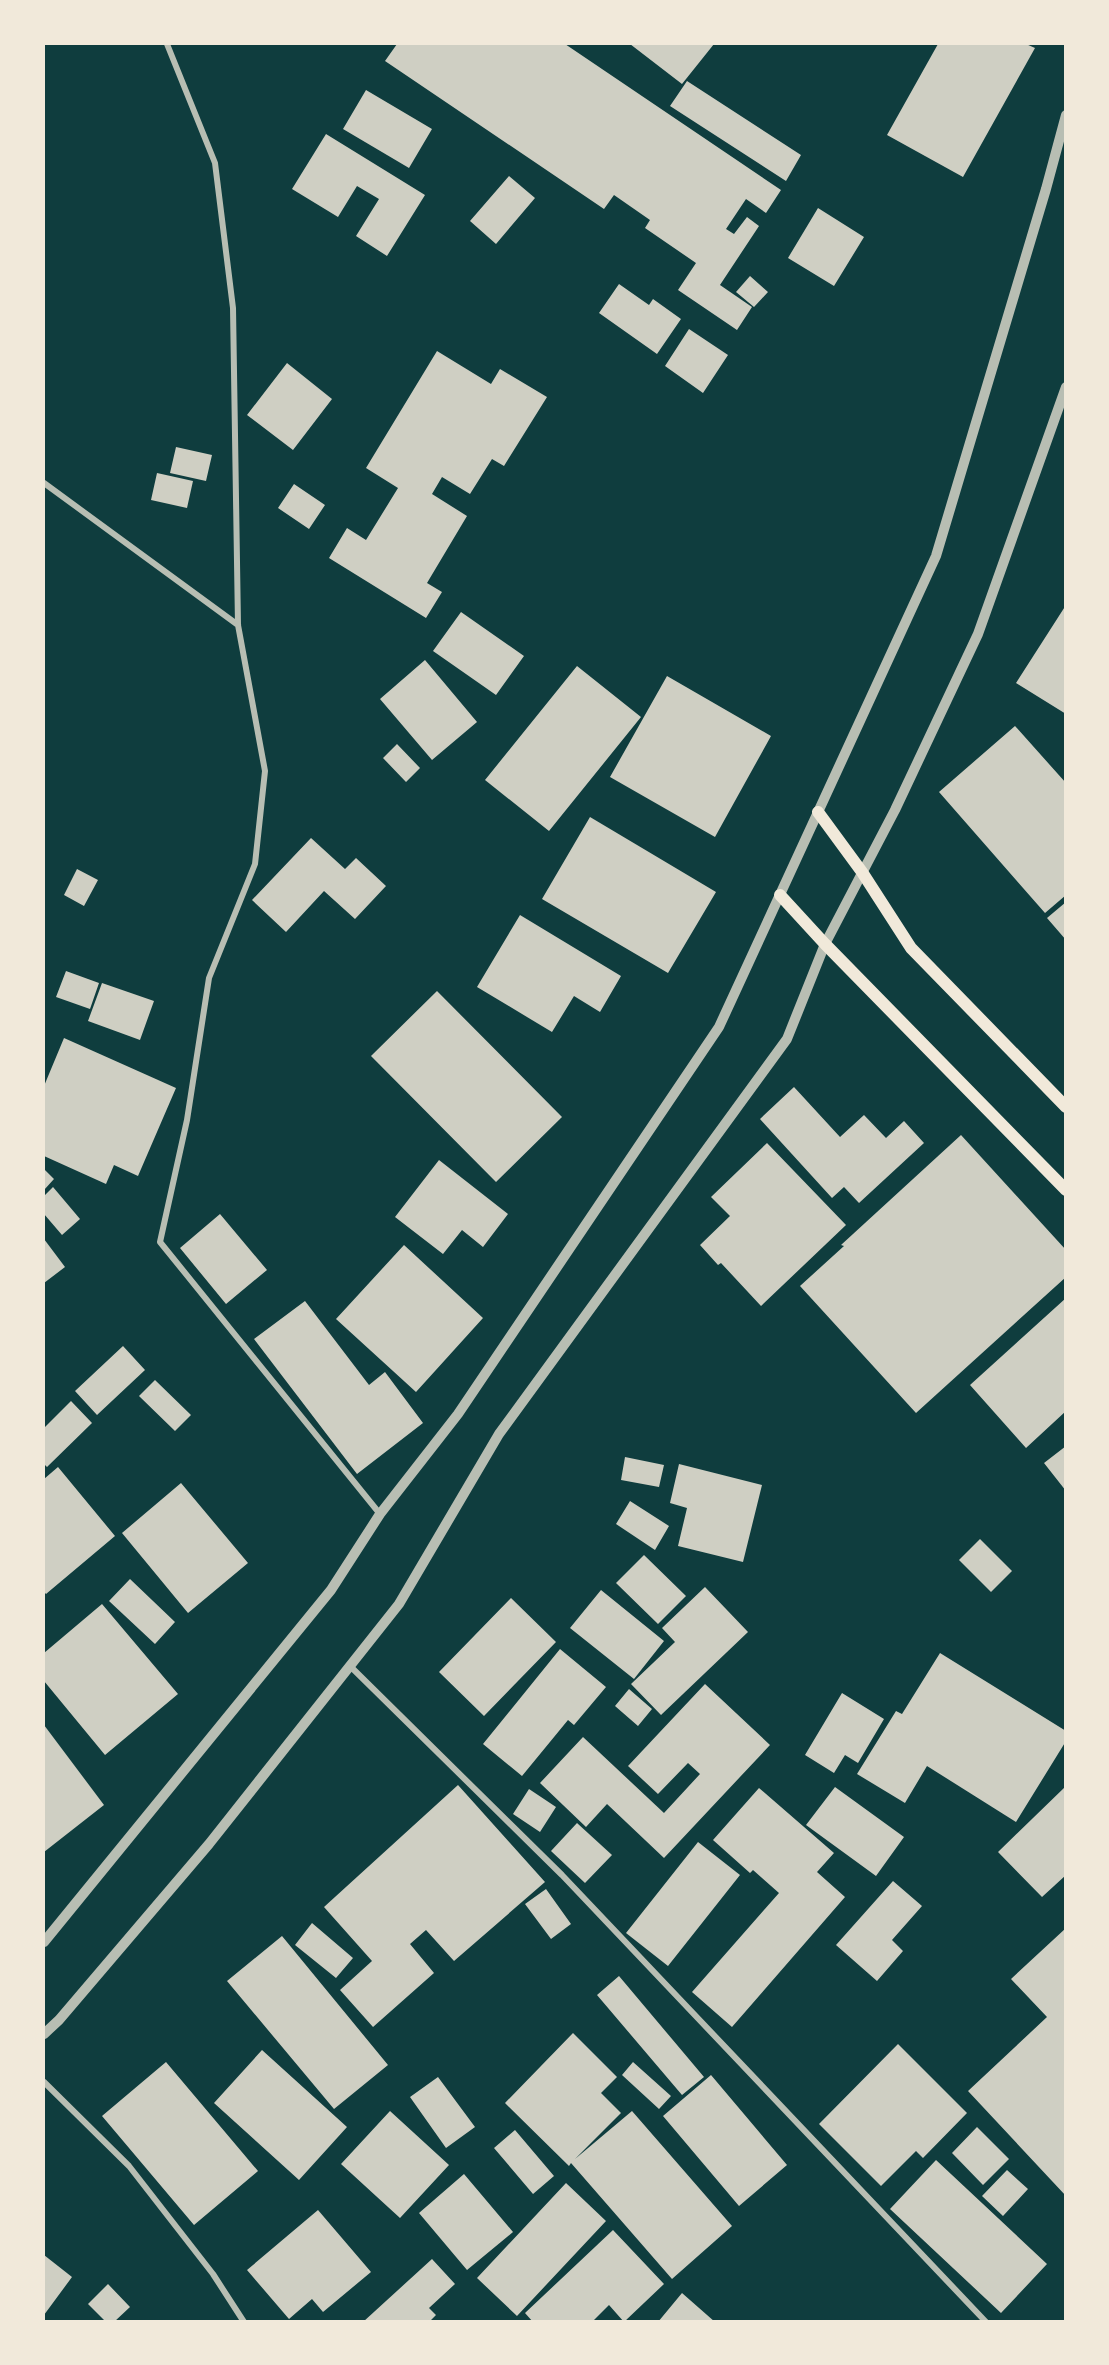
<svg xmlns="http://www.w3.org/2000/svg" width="1109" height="2365" font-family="'Crimson Pro',serif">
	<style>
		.building { fill: #cfcfc3 }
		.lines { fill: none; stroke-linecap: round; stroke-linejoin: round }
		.minor { stroke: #b8beb3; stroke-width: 6 }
		.tertiary { stroke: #b8beb3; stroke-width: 10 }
		.secondary { stroke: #f1e9da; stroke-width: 12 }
	</style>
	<rect width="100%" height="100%" fill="#0f3d3e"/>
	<!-- building -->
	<path class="building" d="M 397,44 L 565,44 L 781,190 L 766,213 L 746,199 L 726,229 L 734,234 L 747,217 L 759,226 L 720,285 L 752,307 L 737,330 L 678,290 L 696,263 L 645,228 L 650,220 L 614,195 L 604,209 L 385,61 Z
		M 630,44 L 714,44 L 682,84 Z
		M 938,44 L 1026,44 L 1035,48 L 963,177 L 887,135 Z
		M 687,81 L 801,155 L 786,181 L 670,106 Z
		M 366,90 L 432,129 L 409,168 L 343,129 Z
		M 326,134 L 425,195 L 387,256 L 356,236 L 379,199 L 357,186 L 338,217 L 292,189 Z
		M 509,176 L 535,198 L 496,244 L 470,221 Z
		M 818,208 L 864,237 L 834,286 L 788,258 Z
		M 750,276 L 768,292 L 754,307 L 736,292 Z
		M 619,284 L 649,305 L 653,299 L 681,319 L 657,354 L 599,313 Z
		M 689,329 L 728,355 L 703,393 L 665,366 Z
		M 437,351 L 491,384 L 500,369 L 547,397 L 504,466 L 492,459 L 470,494 L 442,477 L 432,494 L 467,516 L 427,583 L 442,592 L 426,618 L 329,558 L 347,528 L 366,540 L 398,488 L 366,468 Z
		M 287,363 L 332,399 L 293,450 L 247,415 Z
		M 176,447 L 212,455 L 206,481 L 170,473 Z
		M 157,473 L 193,481 L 187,508 L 151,500 Z
		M 294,484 L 325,505 L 309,529 L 278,508 Z
		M 1066,605 L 1066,714 L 1016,683 Z
		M 461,612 L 524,656 L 496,695 L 433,651 Z
		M 425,660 L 477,722 L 432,760 L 380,699 Z
		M 577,666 L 641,717 L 549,831 L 485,780 Z
		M 667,676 L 771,736 L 715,837 L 610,777 Z
		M 1015,726 L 1066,783 L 1066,895 L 1045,913 L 939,792 Z
		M 397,744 L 420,768 L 406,782 L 383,758 Z
		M 590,817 L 716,892 L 668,973 L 542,899 Z
		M 311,838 L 345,869 L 356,858 L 386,886 L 355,919 L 324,891 L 286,932 L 252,900 Z
		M 77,869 L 98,880 L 84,906 L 64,895 Z
		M 1066,902 L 1066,940 L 1047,918 Z
		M 520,915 L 621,976 L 600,1012 L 574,996 L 552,1032 L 477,987 Z
		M 66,971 L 99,983 L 90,1009 L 56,997 Z
		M 102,983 L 154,1001 L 140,1040 L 88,1021 Z
		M 437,991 L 562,1117 L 496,1182 L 371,1056 Z
		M 64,1038 L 176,1088 L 138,1176 L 114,1165 L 106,1184 L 44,1156 L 44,1086 Z
		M 794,1087 L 840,1137 L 864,1115 L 886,1138 L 904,1121 L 924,1143 L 859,1203 L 844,1187 L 832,1198 L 760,1119 Z
		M 961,1135 L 1066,1250 L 1066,1277 L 916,1413 L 800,1286 L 844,1246 L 841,1245 Z
		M 767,1143 L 846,1225 L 761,1306 L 721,1263 L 718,1265 L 700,1245 L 730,1216 L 711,1197 Z
		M 439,1160 L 508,1214 L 483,1247 L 462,1230 L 443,1254 L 395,1217 Z
		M 44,1169 L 54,1179 L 44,1190 Z
		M 53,1187 L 80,1219 L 62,1235 L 44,1214 L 44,1196 Z
		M 220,1214 L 267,1270 L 226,1304 L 180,1248 Z
		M 44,1239 L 65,1267 L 44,1283 Z
		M 404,1245 L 483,1318 L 416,1392 L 336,1319 Z
		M 1066,1298 L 1066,1411 L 1026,1448 L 970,1385 Z
		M 305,1301 L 369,1385 L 385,1372 L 423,1423 L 357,1474 L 254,1339 Z
		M 123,1346 L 145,1370 L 97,1415 L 75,1391 Z
		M 155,1380 L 191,1415 L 175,1431 L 139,1396 Z
		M 71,1401 L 92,1423 L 47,1467 L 44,1464 L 44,1428 Z
		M 1066,1446 L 1066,1491 L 1044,1463 Z
		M 625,1457 L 664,1465 L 659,1487 L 621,1480 Z
		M 679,1464 L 762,1485 L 743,1562 L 678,1546 L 687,1508 L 670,1503 Z
		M 58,1467 L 115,1536 L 46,1594 L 44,1592 L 44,1479 Z
		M 181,1483 L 248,1563 L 188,1613 L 122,1533 Z
		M 630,1501 L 669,1526 L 655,1550 L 616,1524 Z
		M 980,1539 L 1012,1571 L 991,1592 L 959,1560 Z
		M 644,1555 L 686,1596 L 658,1624 L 616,1583 Z
		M 130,1579 L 175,1622 L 155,1644 L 109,1601 Z
		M 705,1587 L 748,1632 L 661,1715 L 631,1684 L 675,1642 L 662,1628 Z
		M 601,1590 L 664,1641 L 634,1679 L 570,1628 Z
		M 511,1598 L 556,1642 L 484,1716 L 439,1672 Z
		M 102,1604 L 178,1694 L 105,1755 L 44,1681 L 44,1653 Z
		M 560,1649 L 606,1687 L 574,1725 L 568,1720 L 522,1776 L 483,1744 Z
		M 940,1653 L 1066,1731 L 1066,1741 L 1016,1822 L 927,1766 L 905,1803 L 857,1774 L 896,1711 L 902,1714 Z
		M 705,1684 L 770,1745 L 664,1858 L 607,1804 L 586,1827 L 540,1783 L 583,1737 L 664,1813 L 700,1774 L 688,1763 L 658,1794 L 628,1766 Z
		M 629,1689 L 652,1709 L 638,1726 L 615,1706 Z
		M 842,1693 L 884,1719 L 858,1763 L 845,1755 L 834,1773 L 805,1755 Z
		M 44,1725 L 104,1805 L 44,1852 Z
		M 458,1785 L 545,1882 L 454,1961 L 426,1930 L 410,1944 L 434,1973 L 373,2027 L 340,1990 L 372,1961 L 324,1907 Z
		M 1066,1786 L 1066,1875 L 1042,1897 L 998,1852 Z
		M 835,1787 L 904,1837 L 876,1876 L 806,1825 Z
		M 759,1788 L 834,1853 L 817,1872 L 845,1897 L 732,2027 L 692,1992 L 779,1893 L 753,1870 L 750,1873 L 713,1840 Z
		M 529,1789 L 556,1807 L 540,1832 L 513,1814 Z
		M 577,1823 L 612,1855 L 585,1883 L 551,1851 Z
		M 698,1842 L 740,1875 L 668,1966 L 626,1933 Z
		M 893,1881 L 922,1906 L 892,1940 L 903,1951 L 877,1981 L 836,1945 Z
		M 546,1889 L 571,1924 L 551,1939 L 525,1904 Z
		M 312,1923 L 353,1958 L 336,1978 L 295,1945 Z
		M 1066,1928 L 1066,2196 L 968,2091 L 1047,2017 L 1011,1979 Z
		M 282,1936 L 388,2065 L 334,2109 L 227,1981 Z
		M 619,1976 L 704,2077 L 682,2095 L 597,1995 Z
		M 573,2033 L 617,2077 L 601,2093 L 621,2113 L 575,2159 L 632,2111 L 732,2226 L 672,2279 L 571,2163 L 569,2166 L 505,2103 Z
		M 898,2044 L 967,2113 L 923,2158 L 916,2151 L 881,2186 L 819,2124 Z
		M 262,2050 L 347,2127 L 299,2180 L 214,2103 Z
		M 166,2062 L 258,2171 L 194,2225 L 102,2116 Z
		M 633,2062 L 671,2096 L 659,2109 L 622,2075 Z
		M 711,2075 L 787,2165 L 739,2206 L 663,2116 Z
		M 438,2077 L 475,2127 L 446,2148 L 410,2097 Z
		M 390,2111 L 449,2165 L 400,2218 L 341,2164 Z
		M 977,2127 L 1009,2159 L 983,2185 L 952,2153 Z
		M 515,2130 L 554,2176 L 533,2194 L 494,2148 Z
		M 936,2160 L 1047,2264 L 1001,2313 L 890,2209 Z
		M 1007,2170 L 1028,2189 L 1003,2216 L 982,2196 Z
		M 464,2174 L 513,2232 L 467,2270 L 419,2213 Z
		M 566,2183 L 606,2221 L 517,2316 L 477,2278 Z
		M 318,2210 L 371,2272 L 323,2312 L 312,2299 L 289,2319 L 247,2270 Z
		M 613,2230 L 664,2284 L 624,2322 L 609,2305 L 592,2322 L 533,2322 L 525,2313 Z
		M 44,2255 L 72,2277 L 44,2315 Z
		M 432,2259 L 455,2284 L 429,2308 L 436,2315 L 429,2322 L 363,2322 Z
		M 108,2284 L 130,2307 L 114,2322 L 106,2322 L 88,2304 Z
		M 682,2293 L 715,2322 L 658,2322 Z"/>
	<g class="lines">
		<!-- minor -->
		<path class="minor" d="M 167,44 L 215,163 L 233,308 L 238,625 L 265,771 L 255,864 L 209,978 L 187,1120 L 160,1242 L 380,1514
			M 44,483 L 238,625
			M 350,1666 L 562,1875 L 986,2322
			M 44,2082 L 129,2166 L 213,2274 L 244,2322"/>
		<!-- tertiary -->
		<path class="tertiary" d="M 44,1942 L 331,1590 L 380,1514 L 458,1414 L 719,1027 L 936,556 L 1046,189 L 1066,115
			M 44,2034 L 59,2020 L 209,1844 L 399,1604 L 499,1434 L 787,1039 L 825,944 L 895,810 L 978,634 L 1066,387"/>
		<!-- secondary -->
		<path class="secondary" d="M 818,812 L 862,872 L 911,948 L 1066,1107
			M 780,895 L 825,944 L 1066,1190"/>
	</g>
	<!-- border -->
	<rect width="1109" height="2365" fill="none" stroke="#f1e9da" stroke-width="90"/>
</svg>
